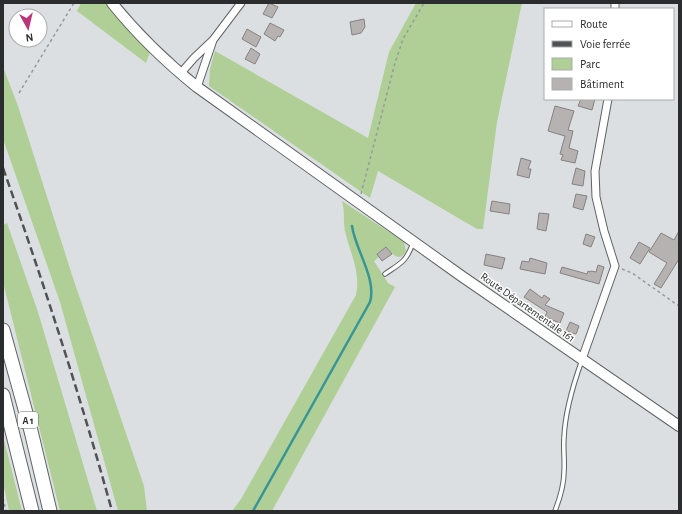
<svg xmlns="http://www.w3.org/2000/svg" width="682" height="514" font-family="'Alegreya Sans',sans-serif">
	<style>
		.green { fill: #afcf96 }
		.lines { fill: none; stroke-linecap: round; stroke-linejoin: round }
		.stream { stroke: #389595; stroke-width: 2.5 }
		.building { fill: #b6b2b1; stroke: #868281 }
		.lane-casing { stroke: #616466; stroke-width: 5.5 }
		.street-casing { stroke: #616466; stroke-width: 9 }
		.secondary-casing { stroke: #616466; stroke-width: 12 }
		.highway-casing { stroke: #616466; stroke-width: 15 }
		.path { stroke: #979a9c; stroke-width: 1.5; stroke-dasharray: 3 3; stroke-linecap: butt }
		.lane { stroke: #fff; stroke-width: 3.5 }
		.street { stroke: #fff; stroke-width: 7 }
		.secondary { stroke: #fff; stroke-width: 10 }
		.highway { stroke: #fff; stroke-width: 13 }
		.rail { stroke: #515254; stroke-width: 2.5; stroke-dasharray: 8 4; stroke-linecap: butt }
		.labels { text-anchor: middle; stroke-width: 3; stroke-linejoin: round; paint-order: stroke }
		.shield { fill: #fff; stroke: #6b6b6c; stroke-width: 1 }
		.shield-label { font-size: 10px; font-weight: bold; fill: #2b2c2d }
		.street-label { font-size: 11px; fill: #2b2c2d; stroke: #fff }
	</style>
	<rect width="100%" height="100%" fill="#dbdfe1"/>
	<!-- green -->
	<path class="green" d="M 81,3 L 107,3 L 150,52 L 146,63 L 77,11 Z
		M 416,3 L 522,3 L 497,122 L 483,229 L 477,229 L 378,171 L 370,198 L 209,86 L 210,69 L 215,51 L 368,138 L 389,52 Z
		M 3,67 L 18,106 L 73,278 L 144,486 L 147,511 L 118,511 L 60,302 L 3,139 Z
		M 342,201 L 404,242 L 406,251 C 400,263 392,254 386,247 L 377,253 L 379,257 L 374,261 L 388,283 L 395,287 L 272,511 L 232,511 L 241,499 L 356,295 C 361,272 350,253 345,231 C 343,220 345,211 342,201 Z
		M 7,223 L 38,312 L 97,511 L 60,511 L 3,282 L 3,225 Z
		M 3,436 L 22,511 L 9,511 L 3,482 Z"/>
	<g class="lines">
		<!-- stream -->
		<path class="stream" d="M 253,511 L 370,302 C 377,279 355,249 352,226"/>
	</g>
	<!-- building -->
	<path class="building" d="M 269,3 L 278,7 L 272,18 L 263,14 Z
		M 364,19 L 365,27 L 361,33 L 352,35 L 350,22 Z
		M 270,23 L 284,30 L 280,37 L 278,36 L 275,41 L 264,34 Z
		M 247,29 L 261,37 L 256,47 L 242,39 Z
		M 251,48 L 260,54 L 255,64 L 245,59 Z
		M 581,99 L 595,99 L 592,110 L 578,106 Z
		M 555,106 L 574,111 L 568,130 L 573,131 L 569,148 L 578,151 L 575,163 L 561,160 L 563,155 L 560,154 L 565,136 L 548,131 Z
		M 521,158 L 531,161 L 528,169 L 531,169 L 529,178 L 517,175 Z
		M 576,168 L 585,171 L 583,186 L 572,184 Z
		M 576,194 L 587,196 L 583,210 L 573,207 Z
		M 492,201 L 510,204 L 509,214 L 490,211 Z
		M 539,213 L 549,214 L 546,231 L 537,229 Z
		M 679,231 L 679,259 L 661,288 L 654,284 L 667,263 L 649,252 L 661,233 L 674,240 Z
		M 586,234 L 595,237 L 591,247 L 583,244 Z
		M 639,242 L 650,248 L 640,264 L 630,258 Z
		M 386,247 L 392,254 L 382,261 L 377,254 Z
		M 486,254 L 505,258 L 502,269 L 484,265 Z
		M 530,258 L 547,263 L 545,274 L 520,269 L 522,261 L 529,262 Z
		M 598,265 L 604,267 L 599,284 L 560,273 L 562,267 L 587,274 L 588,271 L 590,272 L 591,271 L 596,272 Z
		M 530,289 L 542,298 L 544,295 L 550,299 L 545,305 L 564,313 L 560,323 L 545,317 L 547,312 L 524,297 Z
		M 570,322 L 579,326 L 576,334 L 566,331 Z"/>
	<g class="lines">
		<defs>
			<path id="lane" d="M 385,274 C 401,263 406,262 413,243
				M 555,511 C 560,498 564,485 564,472 C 565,461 563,449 564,438 C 565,411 573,385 582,360"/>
			<path id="street" d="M 615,9 L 615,3
				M 180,74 L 194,58 L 213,40 L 241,3
				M 197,87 L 213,40
				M 582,359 L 615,266 L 604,231 L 596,197 L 595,171 L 608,99"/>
			<path id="secondary" d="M 112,3 C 137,34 166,62 197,87 L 460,275 L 679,426"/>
			<path id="highway" d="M 3,330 L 31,431 L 50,511
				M 3,395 L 32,511"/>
		</defs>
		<!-- lane casing -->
		<use href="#lane" class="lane-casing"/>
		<!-- street casing -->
		<use href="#street" class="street-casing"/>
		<!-- secondary casing -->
		<use href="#secondary" class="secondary-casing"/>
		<!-- highway casing -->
		<use href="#highway" class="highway-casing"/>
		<!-- path -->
		<path class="path" d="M 19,93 L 74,3
			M 361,194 L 395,63 L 403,39 L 424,3
			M 622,269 L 632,273 L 679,306
			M 3,498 L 6,511"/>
		<!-- lane -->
		<use href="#lane" class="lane"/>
		<!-- street -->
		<use href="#street" class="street"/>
		<!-- secondary -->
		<use href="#secondary" class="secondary"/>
		<!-- highway -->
		<use href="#highway" class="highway"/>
		<!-- rail -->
		<path class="rail" d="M 3,168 C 43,281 80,395 112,511"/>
	</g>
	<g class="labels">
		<!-- shield labels -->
		<rect class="shield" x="18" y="412" width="20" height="16" rx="3"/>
		<g class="shield-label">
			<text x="28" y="424">A 1</text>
		</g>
		<!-- street labels -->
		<g class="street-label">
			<text transform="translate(528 307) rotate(35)" y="4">Route Départementale 161</text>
		</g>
	</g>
	<!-- border -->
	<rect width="682" height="514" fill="none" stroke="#2b2c2d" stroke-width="8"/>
	<!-- legend -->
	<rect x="544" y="8" width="130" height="92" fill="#ffffff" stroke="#aaabab"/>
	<rect x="552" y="21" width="20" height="6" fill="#ffffff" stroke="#aaabab"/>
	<text x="580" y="28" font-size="12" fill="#2b2c2d">Route</text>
	<rect x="552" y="41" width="20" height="6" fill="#515254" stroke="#aaabab"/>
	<text x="580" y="48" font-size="12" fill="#2b2c2d">Voie ferrée</text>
	<rect x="552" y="58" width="20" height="12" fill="#afcf96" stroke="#aaabab"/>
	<text x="580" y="68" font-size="12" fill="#2b2c2d">Parc</text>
	<rect x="552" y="78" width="20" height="12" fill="#b6b2b1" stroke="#aaabab"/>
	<text x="580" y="88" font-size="12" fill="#2b2c2d">Bâtiment</text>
	<!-- north arrow -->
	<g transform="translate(28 28) rotate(172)"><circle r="19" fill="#ffffff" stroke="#aaabab"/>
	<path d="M0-3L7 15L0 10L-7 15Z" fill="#ba3579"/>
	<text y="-6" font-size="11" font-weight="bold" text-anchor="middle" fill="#2b2c2d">N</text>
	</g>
</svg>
